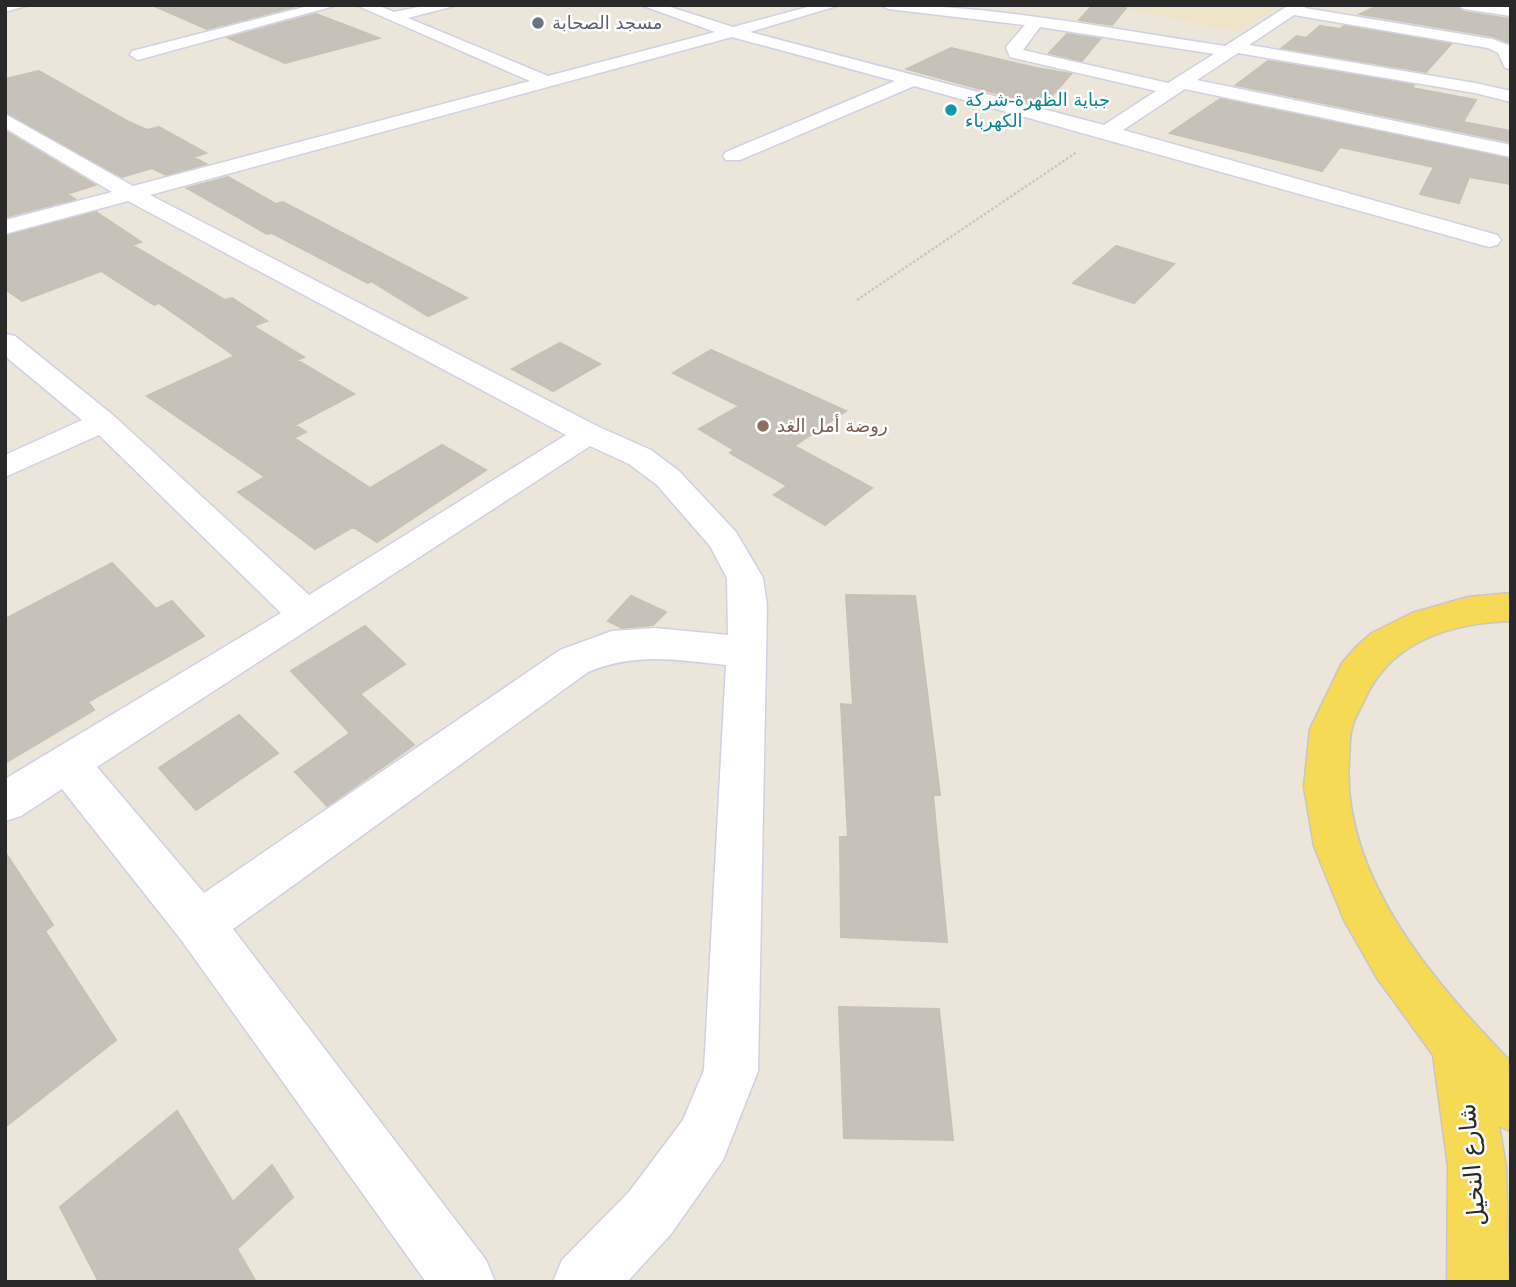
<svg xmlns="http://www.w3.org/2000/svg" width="1516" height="1287" font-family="'DejaVu Sans',Cairo,sans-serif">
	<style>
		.education { fill: #efe4c8 }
		.building { fill: #c7c2b9; stroke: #c7c1b3; stroke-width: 2 }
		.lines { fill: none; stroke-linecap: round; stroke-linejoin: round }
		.service-casing { stroke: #cfd1e3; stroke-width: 3 }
		.minor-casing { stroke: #cfd1e3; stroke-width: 3 }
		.primary-casing { stroke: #c7c7c7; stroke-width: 3 }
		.path { stroke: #c7c7c7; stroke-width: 2.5; stroke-dasharray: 2.5 2; stroke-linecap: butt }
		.service { fill: #fff; fill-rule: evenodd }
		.minor { fill: #fff; fill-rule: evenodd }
		.primary { fill: #f6d954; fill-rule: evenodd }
		.worship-dot { fill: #6b7280; stroke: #fff; stroke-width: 2.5 }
		.culture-dot { fill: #0f9aa8; stroke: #fff; stroke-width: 2.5 }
		.education-dot { fill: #8d6e63; stroke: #fff; stroke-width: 2.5 }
		.labels { text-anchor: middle; stroke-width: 5; stroke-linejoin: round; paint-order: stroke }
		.far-worship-label { font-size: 18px; fill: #5b616d; stroke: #fff; text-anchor: start }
		.far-culture-label { font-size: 18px; fill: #0d838f; stroke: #fff; text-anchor: start }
		.far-education-label { font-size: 18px; fill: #785e54; stroke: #fff; text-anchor: start }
		.near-street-label { font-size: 24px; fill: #292929; stroke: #fff }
	</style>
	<rect width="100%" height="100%" fill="#ece5d9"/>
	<!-- education -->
	<path class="education" d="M 1108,5 L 1282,5 L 1237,32 Z"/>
	<!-- building -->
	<path class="building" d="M 152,5 L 295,5 L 297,6 L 207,29 Z
		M 1093,5 L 1123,5 L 1126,8 L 1112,25 L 1079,20 Z
		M 1379,5 L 1454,5 L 1464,12 L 1511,19 L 1511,43 L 1492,36 L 1360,14 Z
		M 316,14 L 379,38 L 285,63 L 228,38 Z
		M 1320,26 L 1340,29 L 1344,26 L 1451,44 L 1426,72 L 1282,48 L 1297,36 L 1306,38 Z
		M 1067,34 L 1100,39 L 1082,61 L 1049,53 Z
		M 951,48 L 1036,68 L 1071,74 L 1043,106 L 907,69 Z
		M 1268,61 L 1414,85 L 1412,88 L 1476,100 L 1463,122 L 1511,131 L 1511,142 L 1236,85 Z
		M 39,71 L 129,122 L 147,130 L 159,127 L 206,153 L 193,157 L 206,164 L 166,175 L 152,168 L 122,177 L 5,112 L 5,79 Z
		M 1220,99 L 1511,159 L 1511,184 L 1469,177 L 1459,203 L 1420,194 L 1434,167 L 1340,147 L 1322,171 L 1170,133 Z
		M 5,131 L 95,185 L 67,194 L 75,199 L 5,217 Z
		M 228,177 L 276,204 L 283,202 L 467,298 L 428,316 L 371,281 L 368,283 L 272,233 L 267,234 L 187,188 Z
		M 96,212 L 141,242 L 132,245 L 225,300 L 232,298 L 267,321 L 253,326 L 304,357 L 297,360 L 354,394 L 295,425 L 306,432 L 294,438 L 370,488 L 442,445 L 486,470 L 377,542 L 353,527 L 315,549 L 238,492 L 265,477 L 147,396 L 235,356 L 159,303 L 154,305 L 101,271 L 22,301 L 5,289 L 5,236 Z
		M 1116,246 L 1174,264 L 1134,303 L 1073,283 Z
		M 560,343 L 600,364 L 553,391 L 512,369 Z
		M 711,350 L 846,411 L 794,446 L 872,488 L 825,525 L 774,495 L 787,486 L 730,453 L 734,450 L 699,429 L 739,406 L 673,373 Z
		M 112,563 L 156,609 L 172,601 L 204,636 L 88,702 L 94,710 L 5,763 L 5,619 Z
		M 846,595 L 915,596 L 940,795 L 933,795 L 947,942 L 841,937 L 840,837 L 848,837 L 841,704 L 853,705 Z
		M 631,596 L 666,612 L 653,625 L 622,628 L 608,621 Z
		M 365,626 L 405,664 L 360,694 L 414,745 L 327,806 L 295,772 L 350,733 L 291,671 Z
		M 239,715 L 278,753 L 196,810 L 159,768 Z
		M 5,852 L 53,925 L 45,931 L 116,1040 L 5,1127 Z
		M 839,1007 L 939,1009 L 953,1140 L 844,1138 Z
		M 177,1111 L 233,1202 L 272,1165 L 293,1197 L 237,1249 L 256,1282 L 99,1282 L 60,1207 Z"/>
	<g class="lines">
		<defs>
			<path id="service" d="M 14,5 L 29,5 L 5,12 L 5,7 Z"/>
			<path id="minor" d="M 312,5 L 338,5 L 138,60 L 130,55 L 132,51 Z
				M 356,5 L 377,5 L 394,12 L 428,5 L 458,5 L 408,18 L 548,76 L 715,32 L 641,5 L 664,5 L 733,27 L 815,5 L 840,5 L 750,32 L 1104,125 L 1156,91 L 1010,57 L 1006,47 L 1025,25 L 888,9 L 881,5 C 996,5 1111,29 1225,46 L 1289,5 L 1306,5 L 1305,8 L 1492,39 L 1511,46 L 1511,69 L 1505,68 L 1498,53 L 1488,48 L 1294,15 L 1249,45 L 1475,83 L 1511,91 L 1511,102 L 1475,93 L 1238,53 L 1197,80 L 1511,145 L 1511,157 L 1185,89 L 1123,130 L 1497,235 L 1501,240 L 1497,245 L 1489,247 L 914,86 L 740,160 L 726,160 L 723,156 L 726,152 L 895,81 L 732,37 L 150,195 L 599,427 L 651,450 L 679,471 L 736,532 L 763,578 L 767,606 L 758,1071 L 723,1160 L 671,1234 L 627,1282 L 553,1282 L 562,1260 L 629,1192 L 683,1120 L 704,1070 L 726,665 C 676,660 636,652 588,672 L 233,929 L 486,1260 L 495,1282 L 426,1282 L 182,941 L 62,789 L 21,816 L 5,821 L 5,779 L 281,613 L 99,435 L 5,477 L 5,455 L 82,420 L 5,356 L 5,334 L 15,336 L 114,416 L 309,595 L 566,435 L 128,201 L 5,234 L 5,220 L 112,192 L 5,128 L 5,114 L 133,186 L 530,81 ZM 1040,27 L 1214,54 L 1168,83 L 1023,50 ZM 590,446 L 629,464 L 657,485 L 710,546 L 727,578 L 728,635 L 655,628 L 612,631 L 560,650 L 204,893 L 97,767 Z
				M 1457,5 L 1511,7 L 1511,16 L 1464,9 Z"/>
			<path id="primary" d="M 1511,593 L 1511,621 C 1451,623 1391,641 1365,699 C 1361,708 1354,718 1352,728 C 1349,738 1350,750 1349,760 C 1341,877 1435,983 1511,1062 L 1511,1131 L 1499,1126 L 1506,1166 L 1509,1282 L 1447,1282 L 1448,1166 L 1433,1055 L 1377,978 L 1344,920 L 1314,846 L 1304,787 L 1310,729 L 1342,663 L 1356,647 L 1372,633 L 1412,613 L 1468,597 Z"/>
		</defs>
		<!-- service casing -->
		<use href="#service" class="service-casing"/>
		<!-- minor casing -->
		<use href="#minor" class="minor-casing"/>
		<!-- primary casing -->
		<use href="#primary" class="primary-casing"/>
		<!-- path -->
		<path class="path" d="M 857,300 L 1077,152"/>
		<!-- service -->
		<use href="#service" class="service"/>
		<!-- minor -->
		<use href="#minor" class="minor"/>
		<!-- primary -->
		<use href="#primary" class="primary"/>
	</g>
	<!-- markers -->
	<circle class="worship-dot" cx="538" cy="23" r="7"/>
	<circle class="culture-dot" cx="951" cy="110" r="7"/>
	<circle class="education-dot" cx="763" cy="426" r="7"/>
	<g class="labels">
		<!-- far-worship labels -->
		<g class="far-worship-label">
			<text x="552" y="29">مسجد الصحابة</text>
		</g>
		<!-- far-culture labels -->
		<g class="far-culture-label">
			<text x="965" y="106">جباية الظهرة-شركة<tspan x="965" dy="21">الكهرباء</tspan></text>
		</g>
		<!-- far-education labels -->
		<g class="far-education-label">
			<text x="777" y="432">روضة أمل الغد</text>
		</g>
		<!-- near-street labels -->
		<g class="near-street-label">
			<text transform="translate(1472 1165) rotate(-95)" y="8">شارع النخيل</text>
		</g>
	</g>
	<!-- border -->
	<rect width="1516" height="1287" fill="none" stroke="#292929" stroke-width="14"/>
</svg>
